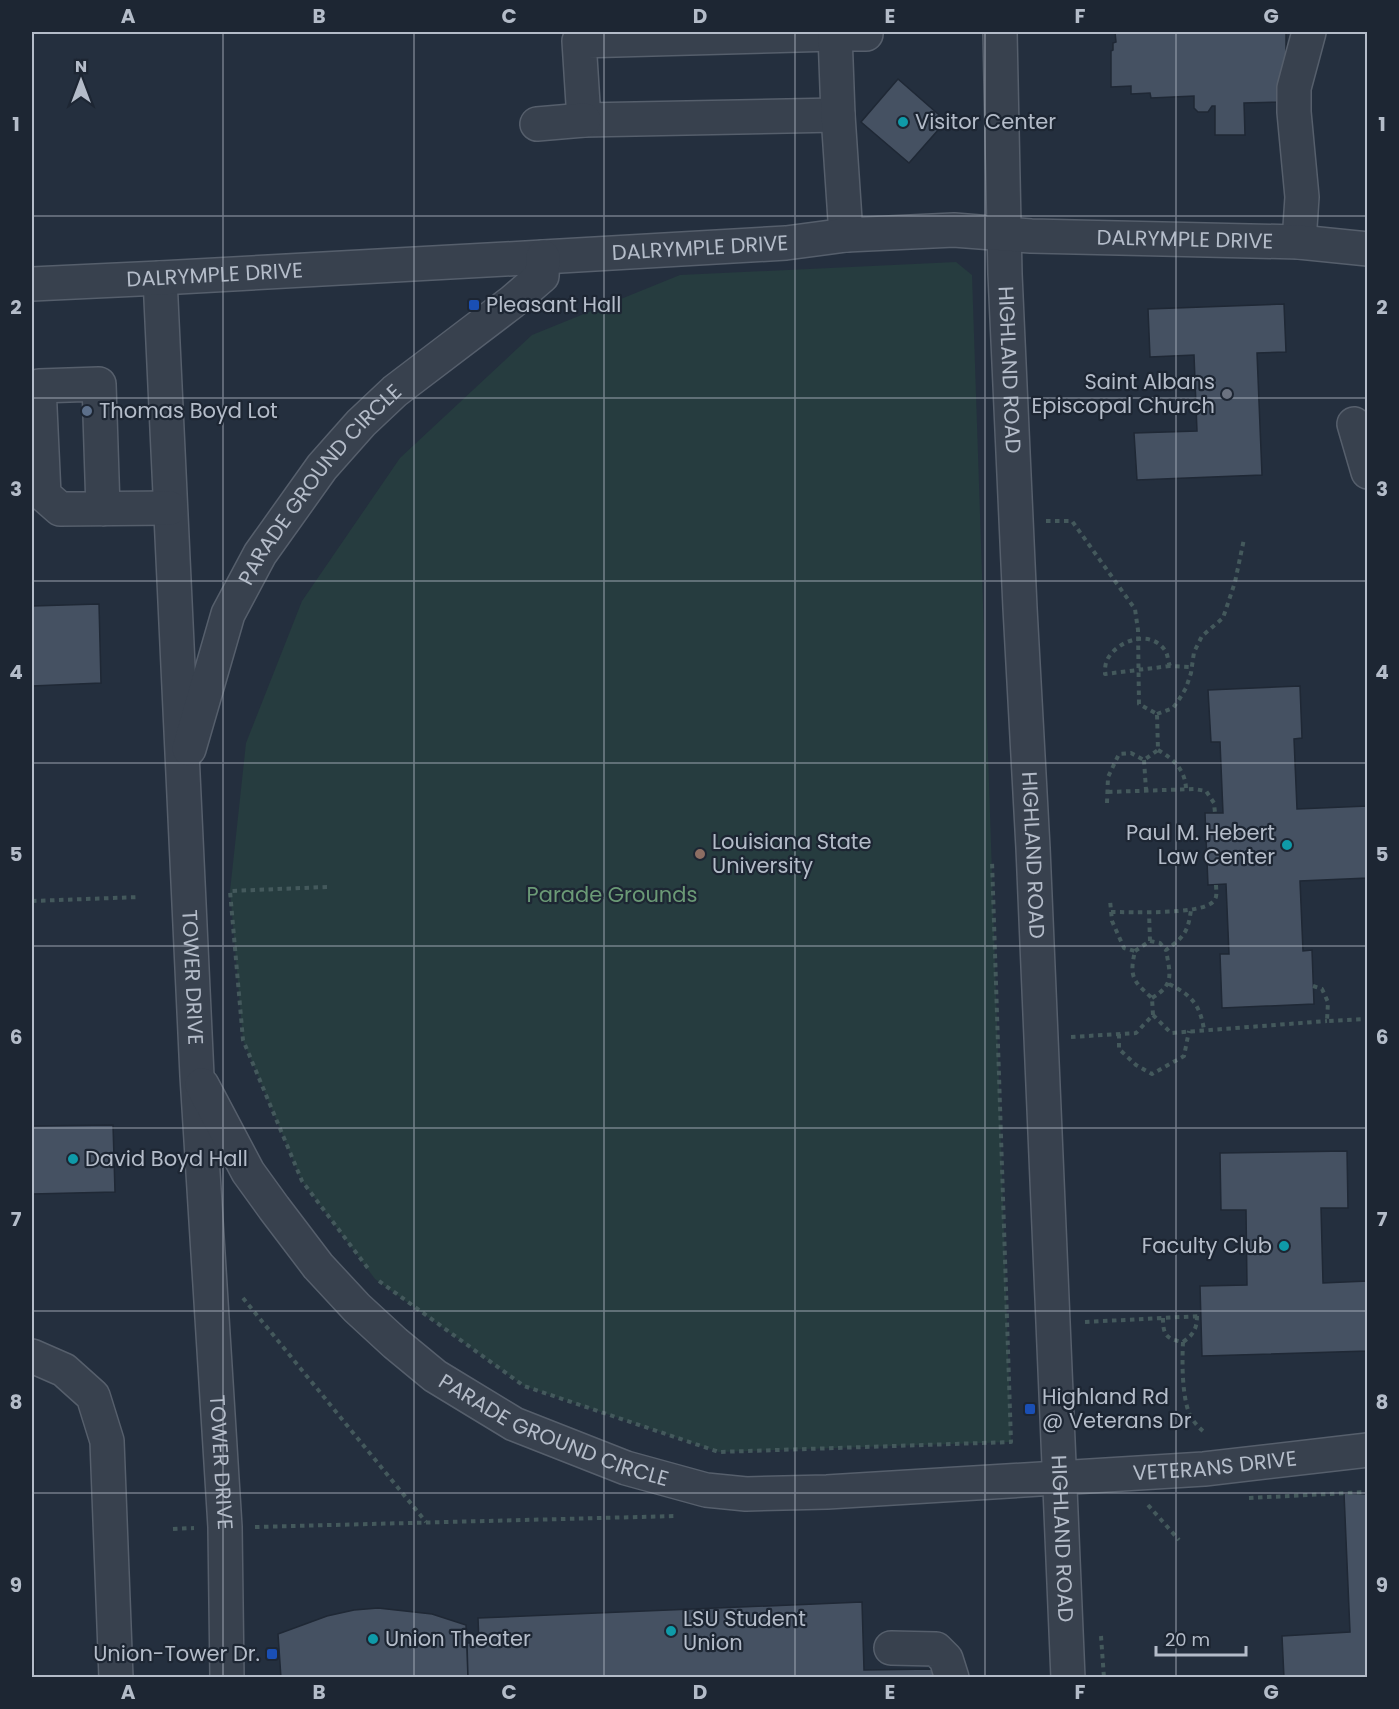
<svg xmlns="http://www.w3.org/2000/svg" width="1399" height="1709" font-family="Poppins,sans-serif">
	<style>
		.green { fill: #263c3f }
		.building { fill: #455162; stroke: #1f2835; stroke-width: 1.5 }
		.lines { fill: none; stroke-linecap: round; stroke-linejoin: round }
		.minor-casing { stroke: #565f6c; stroke-width: 36 }
		.path { stroke: #44595c; stroke-width: 4; stroke-dasharray: 4.5 4.5; stroke-linecap: butt }
		.minor { stroke: #38414e; stroke-width: 33 }
		.grid { fill: none; stroke: #b4bcc9; stroke-width: 1.5; stroke-opacity: 0.55 }
		.culture-dot { fill: #0f9aa8; stroke: #1d2633; stroke-width: 2 }
		.transit-dot { fill: #1a4fb4; stroke: #1d2633; stroke-width: 2 }
		.worship-dot { fill: #6b7280; stroke: #1d2633; stroke-width: 2 }
		.service-dot { fill: #5c6f8a; stroke: #1d2633; stroke-width: 2 }
		.education-dot { fill: #8d6e63; stroke: #1d2633; stroke-width: 2 }
		.labels { text-anchor: middle; stroke-width: 4.5; stroke-linejoin: round; paint-order: stroke }
		.poi-label { font-size: 21px; fill: #b4bcc9; stroke: #1d2633; text-anchor: start }
		.street-label { font-size: 21px; fill: #b4bcc9; stroke: #1d2633 }
		.park-label { font-size: 21px; fill: #6b9a76; stroke: #1d2633 }
		.neatline { fill: none; stroke: #b4bcc9; stroke-width: 2 }
		.grid-label { font-size: 20px; text-anchor: middle; font-weight: bold; fill: #b4bcc9 }
	</style>
	<rect width="100%" height="100%" fill="#242f3e"/>
	<!-- green -->
	<path class="green" d="M 956,262 L 972,275 L 1011,1442 L 719,1452 L 524,1386 L 375,1279 L 302,1181 L 243,1040 L 230,891 L 246,743 L 302,601 L 400,458 L 532,335 L 680,275 Z"/>
	<!-- building -->
	<path class="building" d="M 1115,32 L 1286,32 L 1286,86 L 1280,102 L 1244,103 L 1245,135 L 1215,135 L 1215,106 L 1212,106 L 1208,112 L 1198,112 L 1194,108 L 1194,96 L 1151,98 L 1150,93 L 1131,94 L 1131,86 L 1111,87 L 1111,51 L 1113,50 L 1113,43 L 1116,42 Z
		M 898,79 L 946,121 L 909,163 L 861,122 Z
		M 1284,304 L 1286,352 L 1257,353 L 1262,475 L 1137,480 L 1134,433 L 1197,431 L 1194,355 L 1150,357 L 1148,309 Z
		M 99,604 L 101,683 L 32,686 L 32,606 Z
		M 1300,686 L 1302,738 L 1294,739 L 1297,809 L 1368,806 L 1368,878 L 1300,881 L 1303,951 L 1312,950 L 1314,1004 L 1222,1008 L 1220,954 L 1229,954 L 1226,884 L 1208,885 L 1205,813 L 1223,813 L 1220,742 L 1211,742 L 1208,690 Z
		M 113,1125 L 115,1192 L 32,1194 L 32,1126 Z
		M 1347,1151 L 1348,1208 L 1321,1208 L 1323,1283 L 1368,1281 L 1368,1351 L 1202,1356 L 1200,1286 L 1247,1285 L 1246,1210 L 1221,1210 L 1220,1153 Z
		M 1344,1493 L 1368,1494 L 1368,1678 L 1284,1678 L 1282,1636 L 1350,1632 Z
		M 862,1602 L 864,1670 L 934,1669 L 935,1678 L 468,1678 L 467,1643 L 479,1643 L 478,1618 Z
		M 378,1608 L 432,1614 L 466,1625 L 468,1678 L 281,1678 L 278,1634 L 327,1616 L 354,1610 Z
		M 32,1616 L 33,1616 L 35,1678 L 32,1678 Z"/>
	<g class="lines">
		<defs>
			<g id="minor">
				<path id="s1" d="M 1000,32 L 1005,274 L 1020,608 L 1033,848 L 1068,1678"/>
				<path d="M 835,34 L 579,41 L 584,120 L 838,115"/>
				<path d="M 537,124 L 584,120"/>
				<path d="M 846,235 L 838,115 L 835,34 L 866,34 L 866,32"/>
				<path d="M 1299,242 L 1302,197 L 1294,112 L 1294,88 L 1309,32"/>
				<path id="s2" d="M 160,278 L 197,1076 L 225,1527 L 227,1678"/>
				<path id="s3" d="M 32,284 L 160,278 L 543,257 L 786,243 L 846,235 L 954,230 L 1031,236 L 1299,242 L 1368,249"/>
				<path d="M 1354,424 L 1368,472"/>
				<path d="M 103,509 L 99,384 L 39,386 L 44,495 L 60,509 L 170,508"/>
				<path id="s4" d="M 189,749 L 228,614 L 260,554 L 322,467 L 361,423 L 395,391 L 512,302 L 542,276 L 543,257"/>
				<path id="s5" d="M 202,1085 L 248,1172 L 274,1208 L 318,1266 L 357,1308 L 395,1343 L 435,1376 L 514,1424 L 626,1468 L 706,1490 L 746,1494 L 827,1492 L 1204,1469 L 1368,1450"/>
				<path d="M 32,1356 L 64,1370 L 93,1396 L 107,1441 L 116,1678"/>
				<path d="M 891,1648 L 936,1649 L 946,1659 L 952,1678"/>
			</g>
		</defs>
		<!-- minor casing -->
		<use href="#minor" class="minor-casing"/>
		<!-- path -->
		<path class="path" d="M 1046,521 L 1072,521 L 1135,609 L 1138,630 L 1139,704 L 1157,714
			M 1170,666 L 1105,674 C 1105,670 1105,664 1107,660 C 1117,640 1152,628 1166,652 C 1168,656 1168,662 1170,666 L 1191,667
			M 1157,714 L 1173,708 L 1180,698 L 1186,688 L 1191,673 L 1194,652 L 1202,636 L 1223,618 L 1235,582 L 1244,539
			M 1158,750 C 1174,759 1186,771 1186,790
			M 1144,760 L 1146,790
			M 1108,792 L 1194,789 L 1206,791 L 1214,803 L 1215,813
			M 1107,803 L 1108,777 L 1119,754 L 1131,753 L 1144,760 L 1158,750 L 1157,714
			M 327,887 L 230,891 L 243,1040 L 302,1181 L 370,1271
			M 32,901 L 139,897
			M 1111,912 C 1131,912 1199,915 1213,902 C 1218,897 1216,891 1216,884
			M 1150,941 L 1160,943 L 1166,950 C 1184,937 1188,932 1191,910
			M 1135,951 L 1150,941 L 1149,912
			M 1169,984 C 1191,995 1200,1004 1204,1030
			M 1313,986 L 1322,989 L 1328,1002 L 1327,1021 L 1367,1019
			M 1152,998 C 1175,984 1170,974 1166,950
			M 1153,1015 L 1171,1033 L 1327,1021
			M 1119,1034 L 1119,1049 L 1136,1065 L 1152,1074 L 1184,1056 L 1189,1031
			M 1071,1037 L 1136,1033 L 1153,1015 L 1152,998 C 1133,981 1129,977 1135,951 L 1124,948 L 1112,921 L 1110,900
			M 379,1281 L 524,1386 L 719,1452 L 1011,1442 L 992,861
			M 243,1298 L 426,1522
			M 1163,1318 C 1163,1335 1166,1339 1183,1342 C 1193,1335 1197,1329 1197,1316
			M 1085,1322 L 1201,1316
			M 1183,1342 C 1182,1363 1182,1394 1189,1413 C 1192,1420 1198,1427 1204,1432
			M 1249,1498 L 1368,1492
			M 1148,1505 L 1179,1540
			M 255,1527 L 677,1516
			M 173,1529 L 194,1528
			M 1101,1636 L 1104,1678"/>
		<!-- minor -->
		<use href="#minor" class="minor"/>
	</g>
	<!-- grid -->
	<path class="grid" d="M 223,32 L 223,1678M 414,32 L 414,1678M 604,32 L 604,1678M 795,32 L 795,1678M 985,32 L 985,1678M 1176,32 L 1176,1678M 32,216 L 1368,216M 32,398 L 1368,398M 32,581 L 1368,581M 32,763 L 1368,763M 32,946 L 1368,946M 32,1128 L 1368,1128M 32,1311 L 1368,1311M 32,1493 L 1368,1493"/>
	<!-- markers -->
	<g class="culture-dot">
		<circle cx="903" cy="122" r="6"/>
		<circle cx="1287" cy="845" r="6"/>
		<circle cx="73" cy="1159" r="6"/>
		<circle cx="1284" cy="1246" r="6"/>
		<circle cx="671" cy="1631" r="6"/>
		<circle cx="373" cy="1639" r="6"/>
	</g>
	<g class="transit-dot">
		<rect x="468" y="299" width="12" height="12" rx="3"/>
		<rect x="1024" y="1403" width="12" height="12" rx="3"/>
		<rect x="266" y="1648" width="12" height="12" rx="3"/>
	</g>
	<circle class="worship-dot" cx="1227" cy="394" r="6"/>
	<circle class="service-dot" cx="87" cy="411" r="6"/>
	<circle class="education-dot" cx="700" cy="854" r="6"/>
	<g class="labels">
		<!-- poi labels -->
		<g class="poi-label">
			<text x="915" y="129">Visitor Center</text>
			<text x="486" y="312">Pleasant Hall</text>
			<text x="1215" y="389" text-anchor="end">Saint Albans<tspan x="1215" dy="24">Episcopal Church</tspan></text>
			<text x="99" y="418">Thomas Boyd Lot</text>
			<text x="1275" y="840" text-anchor="end">Paul M. Hebert<tspan x="1275" dy="24">Law Center</tspan></text>
			<text x="712" y="849">Louisiana State<tspan x="712" dy="24">University</tspan></text>
			<text x="85" y="1166">David Boyd Hall</text>
			<text x="1272" y="1253" text-anchor="end">Faculty Club</text>
			<text x="1042" y="1404">Highland Rd<tspan x="1042" dy="24">@ Veterans Dr</tspan></text>
			<text x="683" y="1626">LSU Student<tspan x="683" dy="24">Union</tspan></text>
			<text x="385" y="1646">Union Theater</text>
			<text x="260" y="1661" text-anchor="end">Union-Tower Dr.</text>
		</g>
		<!-- street labels -->
		<g class="street-label">
			<text dy="7" stroke="none"><textPath href="#s3" startOffset="1155">DALRYMPLE DRIVE</textPath></text>
			<text dy="7" stroke="none"><textPath href="#s3" startOffset="669">DALRYMPLE DRIVE</textPath></text>
			<text dy="7" stroke="none"><textPath href="#s3" startOffset="183">DALRYMPLE DRIVE</textPath></text>
			<text dy="7" stroke="none"><textPath href="#s1" startOffset="338">HIGHLAND ROAD</textPath></text>
			<text dy="7" stroke="none"><textPath href="#s4" startOffset="300">PARADE GROUND CIRCLE</textPath></text>
			<text dy="7" stroke="none"><textPath href="#s1" startOffset="824">HIGHLAND ROAD</textPath></text>
			<text dy="7" stroke="none"><textPath href="#s2" startOffset="700">TOWER DRIVE</textPath></text>
			<text dy="7" stroke="none"><textPath href="#s5" startOffset="508">PARADE GROUND CIRCLE</textPath></text>
			<text dy="7" stroke="none"><textPath href="#s2" startOffset="1186">TOWER DRIVE</textPath></text>
			<text dy="7" stroke="none"><textPath href="#s5" startOffset="1182">VETERANS DRIVE</textPath></text>
			<text dy="7" stroke="none"><textPath href="#s1" startOffset="1508">HIGHLAND ROAD</textPath></text>
		</g>
		<!-- park labels -->
		<g class="park-label">
			<text x="612" y="902">Parade Grounds</text>
		</g>
	</g>
	<!-- border -->
	<rect width="1399" height="1709" fill="none" stroke="#1d2633" stroke-width="66"/>
	<!-- north arrow -->
	<g transform="translate(81 81)" stroke="#1d2633" stroke-width="4.5" paint-order="stroke">
	<path d="M0-4.5L10 22L0 15L-10 22Z" fill="#b4bcc9"/>
	<text y="-9" font-size="16" font-weight="bold" text-anchor="middle" fill="#b4bcc9">N</text>
	</g>
	<!-- scale -->
	<path d="M1156 1646v9h90v-9" fill="none" stroke="#b4bcc9" stroke-width="3"/>
	<text x="1165" y="1646" font-size="18" fill="#b4bcc9" stroke="#1d2633" stroke-width="4.5" paint-order="stroke">20 m</text>
	<rect x="33" y="33" width="1333" height="1643" class="neatline"/>
	<g class="grid-label">
		<text x="128" y="23">A</text>
		<text x="319" y="23">B</text>
		<text x="509" y="23">C</text>
		<text x="700" y="23">D</text>
		<text x="890" y="23">E</text>
		<text x="1080" y="23">F</text>
		<text x="1271" y="23">G</text>
		<text x="16" y="131">1</text>
		<text x="1382" y="131">1</text>
		<text x="16" y="314">2</text>
		<text x="1382" y="314">2</text>
		<text x="16" y="496">3</text>
		<text x="1382" y="496">3</text>
		<text x="16" y="679">4</text>
		<text x="1382" y="679">4</text>
		<text x="16" y="861">5</text>
		<text x="1382" y="861">5</text>
		<text x="16" y="1044">6</text>
		<text x="1382" y="1044">6</text>
		<text x="16" y="1226">7</text>
		<text x="1382" y="1226">7</text>
		<text x="16" y="1409">8</text>
		<text x="1382" y="1409">8</text>
		<text x="16" y="1592">9</text>
		<text x="1382" y="1592">9</text>
		<text x="128" y="1699">A</text>
		<text x="319" y="1699">B</text>
		<text x="509" y="1699">C</text>
		<text x="700" y="1699">D</text>
		<text x="890" y="1699">E</text>
		<text x="1080" y="1699">F</text>
		<text x="1271" y="1699">G</text>
	</g>
</svg>
